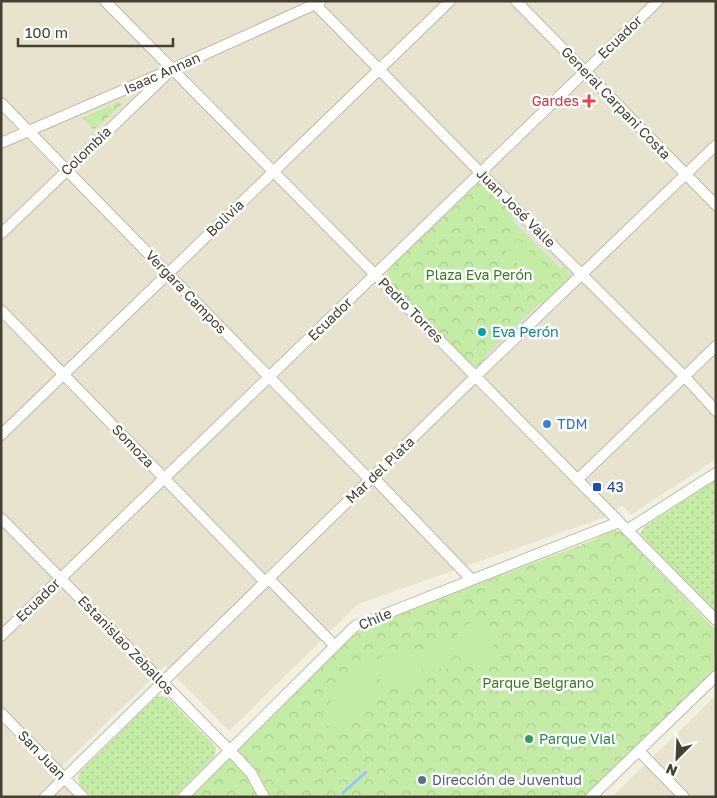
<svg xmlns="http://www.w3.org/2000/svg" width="717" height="798" font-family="'Golos Text',sans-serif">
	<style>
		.residential { fill: #e8e3cf }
		.grass { fill: url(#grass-dots) }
		.park { fill: url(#park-crowns) }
		.pitch { fill: #c4eca6 }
		.parking { fill: #e3e1db }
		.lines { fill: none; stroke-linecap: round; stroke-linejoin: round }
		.stream { stroke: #96c4f8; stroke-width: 3 }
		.street-casing { stroke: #bfb9a4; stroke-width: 12 }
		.street { stroke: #fff; stroke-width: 10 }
		.health-dot { fill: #e0444e; stroke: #fff; stroke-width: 2 }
		.culture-dot { fill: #0f9aa8; stroke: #fff; stroke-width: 2 }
		.shop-dot { fill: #3f7fe0; stroke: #fff; stroke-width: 2 }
		.transit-dot { fill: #1a4fb4; stroke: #fff; stroke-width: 2 }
		.leisure-dot { fill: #2e9e5b; stroke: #fff; stroke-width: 2 }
		.service-dot { fill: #5c6f8a; stroke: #fff; stroke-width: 2 }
		.labels { text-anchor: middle; stroke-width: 5; stroke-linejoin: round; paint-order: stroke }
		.street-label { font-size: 14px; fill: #454032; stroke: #fff }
		.health-label { font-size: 14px; fill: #be3a42; stroke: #fff; text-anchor: end }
		.park-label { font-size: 14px; fill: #377c20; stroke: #fff }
		.culture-label { font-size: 14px; fill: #0d838f; stroke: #fff; text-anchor: start }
		.shop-label { font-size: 14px; fill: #366cbe; stroke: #fff; text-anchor: start }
		.transit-label { font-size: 14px; fill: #164399; stroke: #fff; text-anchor: start }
		.leisure-label { font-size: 14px; fill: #27864d; stroke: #fff; text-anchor: start }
		.service-label { font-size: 14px; fill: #4e5e75; stroke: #fff; text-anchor: start }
	</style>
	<defs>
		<pattern id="grass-dots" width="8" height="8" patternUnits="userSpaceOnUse" patternTransform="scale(1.25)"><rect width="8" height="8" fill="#c4eca6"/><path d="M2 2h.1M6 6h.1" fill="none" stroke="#aacb8f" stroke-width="1.8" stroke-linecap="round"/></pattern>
		<pattern id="park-crowns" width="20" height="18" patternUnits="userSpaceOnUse" patternTransform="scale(1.25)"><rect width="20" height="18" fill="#c4eca6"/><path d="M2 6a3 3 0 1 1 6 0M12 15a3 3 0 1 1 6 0" fill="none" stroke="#aacb8f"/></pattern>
	</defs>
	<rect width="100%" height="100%" fill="#f3f0e2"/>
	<!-- residential -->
	<path class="residential" d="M 1,1 L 716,1 L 716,459 L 631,515 L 622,505 L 603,518 L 358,604 L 229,731 L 165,666 L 54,774 L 76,797 L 1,797 Z
		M 716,695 L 716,797 L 612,797 Z"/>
	<!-- grass -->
	<path class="grass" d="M 716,480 L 716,613 L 640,534 L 644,527 Z
		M 162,696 L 168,698 L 216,747 L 215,756 L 174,797 L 92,797 L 80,785 L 78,778 L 80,772 L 156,697 Z"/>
	<!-- park -->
	<path class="park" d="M 120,101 L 122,104 L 94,130 L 83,118 Z
		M 479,184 L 485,185 L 567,269 L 570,276 L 567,283 L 479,367 L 471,364 L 389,281 L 387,274 L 392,265 Z
		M 613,529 L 622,533 L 716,630 L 716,669 L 585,797 L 191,797 L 338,649 L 350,638 L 366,627 L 596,539 L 608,530 Z"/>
	<!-- pitch -->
	<path class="pitch" d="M 518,239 L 546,267 L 533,279 L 505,252 Z
		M 478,620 L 487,620 C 488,625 492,629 493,635 C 496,648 487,669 471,664 C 464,662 459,656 454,654 L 448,667 C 439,672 431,668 422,670 C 410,695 401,692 379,679 L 372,682 C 374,692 374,704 363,711 C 360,713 356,714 353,717 C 344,726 341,729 328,726 L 324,720 C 332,710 332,689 342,683 C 347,680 353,679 358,677 L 359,675 L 356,668 L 360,664 L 368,665 L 387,654 L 400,656 C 408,648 417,650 427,651 L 439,638 L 448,639 L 453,645 L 459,630 L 463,626 Z"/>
	<!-- parking -->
	<path class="parking" d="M 515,216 L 564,266 L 561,269 L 512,220 Z
		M 541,302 L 544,305 L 488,360 L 484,357 Z"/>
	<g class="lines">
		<!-- stream -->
		<path class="stream" d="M 343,793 L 366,772"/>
		<defs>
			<path id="street" d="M 105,1 L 716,620
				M 516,1 L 716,205
				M 315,4 L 516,209 L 685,377 L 716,411
				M 1,103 L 370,480
				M 1,143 L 172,69 L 320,2
				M 1,234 L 166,75
				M 1,310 L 265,582
				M 1,435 L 450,1
				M 373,477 L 471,579
				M 577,480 L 716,346
				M 1,518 L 238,759 L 251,773 L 264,797
				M 627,530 L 716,473
				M 269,579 L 334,645
				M 1,636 L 658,1
				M 1,713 L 83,797
				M 639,751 L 684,797
				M 45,797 L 476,376 L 716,145
				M 183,797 L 355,626 L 619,522
				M 591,797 L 716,676"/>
		</defs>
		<!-- street casing -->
		<use href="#street" class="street-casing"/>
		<!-- street -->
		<use href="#street" class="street"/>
	</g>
	<!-- markers -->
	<path class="health-dot" d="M586.5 93.5h5v5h5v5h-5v5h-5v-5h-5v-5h5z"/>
	<circle class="culture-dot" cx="482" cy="332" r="5"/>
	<circle class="shop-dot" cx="547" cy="424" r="5"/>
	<rect class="transit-dot" x="592" y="482" width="10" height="10" rx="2.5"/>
	<circle class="leisure-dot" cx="529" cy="739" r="5"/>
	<circle class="service-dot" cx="422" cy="780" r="5"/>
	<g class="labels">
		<!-- street labels -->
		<g class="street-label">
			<text transform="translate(620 37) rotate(-44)" y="5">Ecuador</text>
			<text transform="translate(162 73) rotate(-24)" y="5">Isaac Annan</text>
			<text transform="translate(616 103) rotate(46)" y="5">General Carpani Costa</text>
			<text transform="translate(86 151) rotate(-44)" y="5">Colombia</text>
			<text transform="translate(516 208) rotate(45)" y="5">Juan José Valle</text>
			<text transform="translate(225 218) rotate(-44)" y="5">Bolivia</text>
			<text transform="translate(186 292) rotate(46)" y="5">Vergara Campos</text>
			<text transform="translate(411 310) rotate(45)" y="5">Pedro Torres</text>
			<text transform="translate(330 319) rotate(-44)" y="5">Ecuador</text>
			<text transform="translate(133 446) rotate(46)" y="5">Somoza</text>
			<text transform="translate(380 470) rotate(-44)" y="5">Mar del Plata</text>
			<text transform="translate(38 600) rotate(-44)" y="5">Ecuador</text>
			<text transform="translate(375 619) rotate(-23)" y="5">Chile</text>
			<text transform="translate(126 645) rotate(46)" y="5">Estanislao Zeballos</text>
			<text transform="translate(42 755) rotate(46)" y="5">San Juan</text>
		</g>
		<!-- health labels -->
		<g class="health-label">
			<text x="579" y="106">Gardes</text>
		</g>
		<!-- park labels -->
		<g class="park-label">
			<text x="479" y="280">Plaza Eva Perón</text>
			<text x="538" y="688">Parque Belgrano</text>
		</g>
		<!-- culture labels -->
		<g class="culture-label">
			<text x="492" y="337">Eva Perón</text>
		</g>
		<!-- shop labels -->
		<g class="shop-label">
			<text x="557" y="429">TDM</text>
		</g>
		<!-- transit labels -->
		<g class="transit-label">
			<text x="607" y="492">43</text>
		</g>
		<!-- leisure labels -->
		<g class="leisure-label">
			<text x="539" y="744">Parque Vial</text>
		</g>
		<!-- service labels -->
		<g class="service-label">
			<text x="432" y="785">Dirección de Juventud</text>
		</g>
	</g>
	<!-- border -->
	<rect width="717" height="798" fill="none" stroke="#454032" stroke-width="5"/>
	<!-- north arrow -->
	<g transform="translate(677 758) rotate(204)" stroke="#ffffff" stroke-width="4" paint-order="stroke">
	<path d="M0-4L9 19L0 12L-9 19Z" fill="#454032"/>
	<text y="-8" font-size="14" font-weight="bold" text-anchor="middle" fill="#454032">N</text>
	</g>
	<!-- scale -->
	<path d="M18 38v8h155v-8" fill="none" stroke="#454032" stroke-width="2.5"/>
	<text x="25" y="38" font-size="15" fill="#454032" stroke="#ffffff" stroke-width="4" paint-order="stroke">100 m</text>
</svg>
